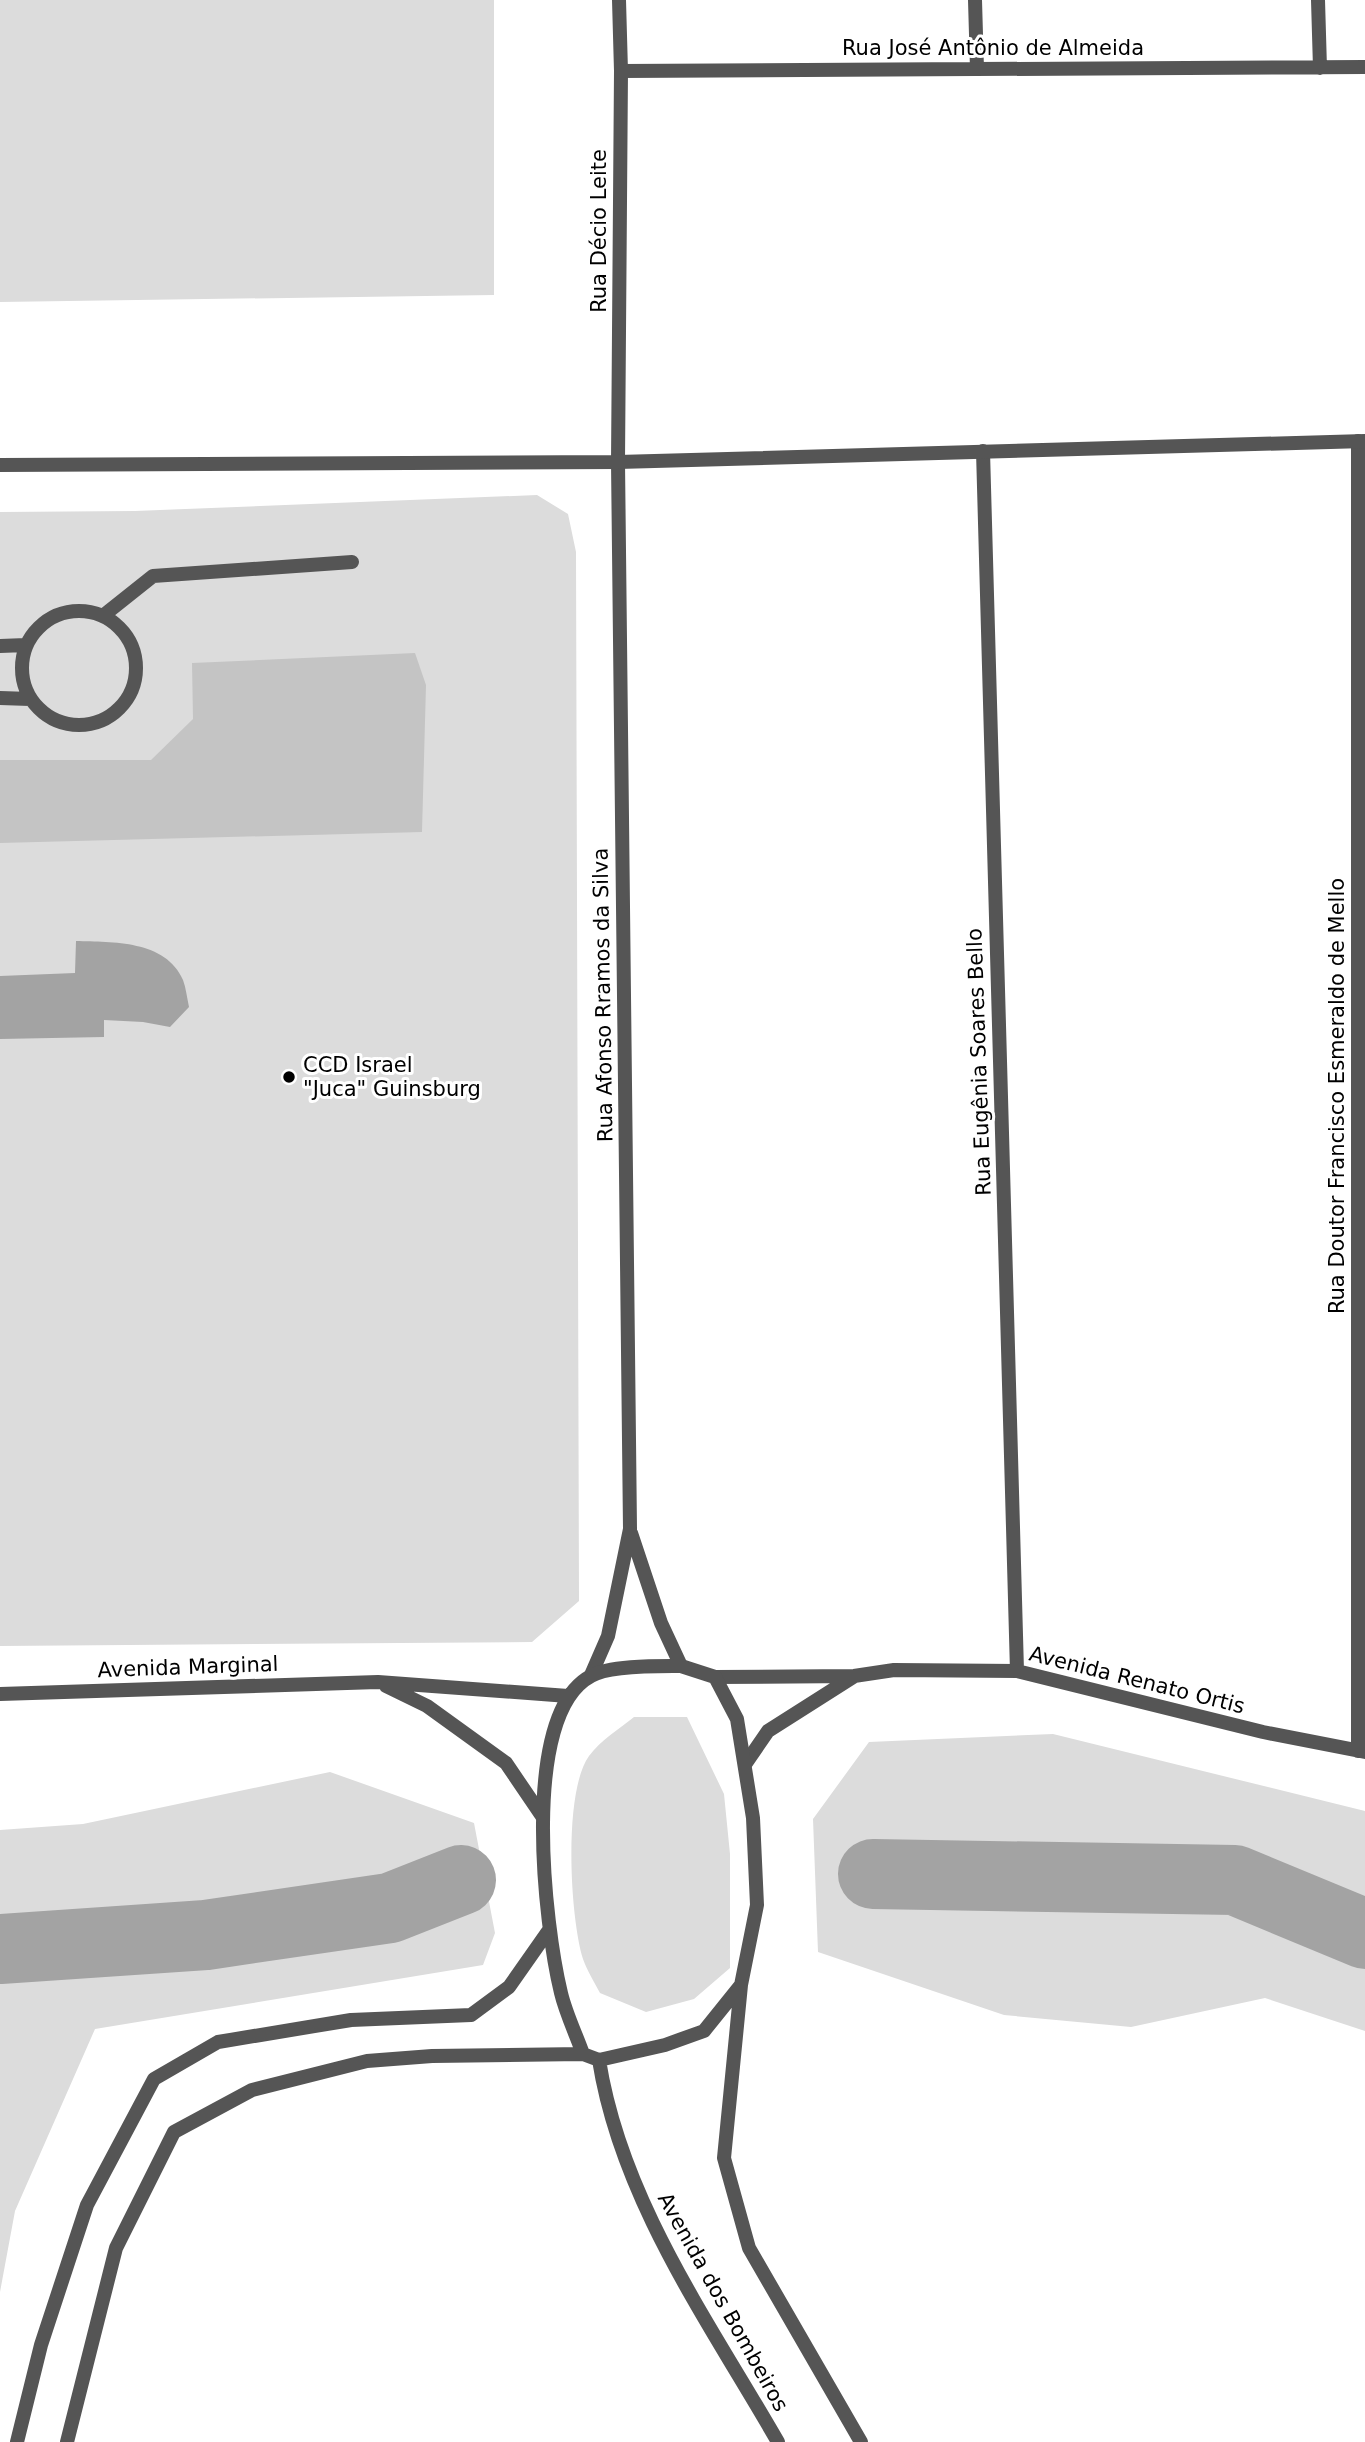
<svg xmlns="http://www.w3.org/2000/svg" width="1365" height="2442" font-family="'DejaVu Sans',sans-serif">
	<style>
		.green { fill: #dcdcdc }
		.water { fill: #a3a3a3 }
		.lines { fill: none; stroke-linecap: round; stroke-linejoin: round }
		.river { stroke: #a3a3a3; stroke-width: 70 }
		.building { fill: #c4c4c4 }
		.service { stroke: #555; stroke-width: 14 }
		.minor { stroke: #555; stroke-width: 14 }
		.tertiary { stroke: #555; stroke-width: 14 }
		.poi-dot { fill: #000; stroke: #fff; stroke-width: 2.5 }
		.labels { text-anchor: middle; stroke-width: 6; stroke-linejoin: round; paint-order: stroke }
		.street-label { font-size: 21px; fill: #000; stroke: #fff }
		.poi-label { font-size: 21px; fill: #000; stroke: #fff; text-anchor: start }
	</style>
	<rect width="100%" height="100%" fill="#fff"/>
	<!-- green -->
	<path class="green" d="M 0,0 L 494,0 L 494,295 L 0,302 Z
		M 537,495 L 568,514 L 576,552 L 579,1601 L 532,1642 L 0,1646 L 0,512 L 135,511 Z
		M 634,1717 L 687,1717 L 724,1794 L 730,1854 L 730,1968 L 694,1999 L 646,2012 L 600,1993 C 594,1982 587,1970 583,1959 C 570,1917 563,1792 589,1756 C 601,1740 619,1729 634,1717 Z
		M 1053,1734 L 1365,1811 L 1365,2031 L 1265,1998 L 1131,2027 L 1004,2015 L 818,1952 L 813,1819 L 869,1742 Z
		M 330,1772 L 474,1823 L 495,1933 L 483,1965 L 95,2029 L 15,2211 L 0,2292 L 0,1830 L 83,1824 Z"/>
	<!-- water -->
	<path class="water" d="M 76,941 C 112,942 166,940 183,980 C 186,988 187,998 189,1007 L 170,1027 L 143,1022 L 104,1020 L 104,1037 L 0,1039 L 0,976 L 75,973 Z"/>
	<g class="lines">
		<!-- river -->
		<path class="river" d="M 873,1874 L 1235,1880 L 1365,1934
			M 0,1949 L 206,1935 L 390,1908 L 461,1880"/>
	</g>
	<!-- building -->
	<path class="building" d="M 415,653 L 426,685 L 422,832 L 0,843 L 0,760 L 151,760 L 193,719 L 192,663 Z"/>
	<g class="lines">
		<!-- service -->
		<path class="service" d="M22 668a57 57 0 1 1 114 0a57 57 0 1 1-114 0Z
			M 104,615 L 153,576 L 352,562
			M 0,646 L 26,645
			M 0,698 L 30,699"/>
		<!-- minor -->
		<path class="minor" d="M 975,0 L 977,69
			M 1318,0 L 1320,68
			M 621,71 L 1365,67
			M 1358,441 L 1358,1751
			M 983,451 L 1017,1671
			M 631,1533 L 661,1623 L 681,1666
			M 591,1675 L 608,1636 L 630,1529 L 618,462 L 621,71 L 619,0
			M 715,1677 L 854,1676 L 894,1670 L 1017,1671 L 1263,1732 L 1365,1752
			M 746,1763 L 768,1731 L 853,1677"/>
		<!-- tertiary -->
		<path class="tertiary" d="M 0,465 L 618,462 L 1365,441
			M 681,1666 L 715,1677 L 737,1719 L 753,1818 L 757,1905 L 741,1985 L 704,2031 L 665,2045 L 599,2060 L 583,2054 C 576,2034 566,2014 561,1993 C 545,1927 519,1714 591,1676 C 609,1665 659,1666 681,1666 Z
			M 386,1686 L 427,1706 L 506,1763 L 542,1816
			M 0,1694 L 378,1682 L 568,1696
			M 741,1985 L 724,2158 L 749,2248 L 861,2442
			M 599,2060 C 621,2200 709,2322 778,2442
			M 17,2442 L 41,2345 L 87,2205 L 154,2079 L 218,2042 L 351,2020 L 471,2015 L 509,1987 L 549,1930
			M 67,2442 L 116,2248 L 174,2132 L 252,2090 L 367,2061 L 432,2056 L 583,2054"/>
	</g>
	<!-- markers -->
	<circle class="poi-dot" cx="289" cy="1077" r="7"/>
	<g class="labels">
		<!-- street labels -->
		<g class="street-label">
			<text x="993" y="55">Rua José Antônio de Almeida</text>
			<text transform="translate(599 231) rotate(-90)" y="7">Rua Décio Leite</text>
			<text transform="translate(603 995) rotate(-91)" y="7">Rua Afonso Rramos da Silva</text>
			<text transform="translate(979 1062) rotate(-92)" y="7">Rua Eugênia Soares Bello</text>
			<text transform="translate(1337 1096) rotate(-90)" y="7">Rua Doutor Francisco Esmeraldo de Mello</text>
			<text transform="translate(188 1667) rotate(-2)" y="7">Avenida Marginal</text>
			<text transform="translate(1137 1680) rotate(14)" y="7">Avenida Renato Ortis</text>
			<text transform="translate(723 2302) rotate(61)" y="7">Avenida dos Bombeiros</text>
		</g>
		<!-- poi labels -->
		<g class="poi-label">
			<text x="303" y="1072">CCD Israel<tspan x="303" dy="24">"Juca" Guinsburg</tspan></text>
		</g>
	</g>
</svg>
